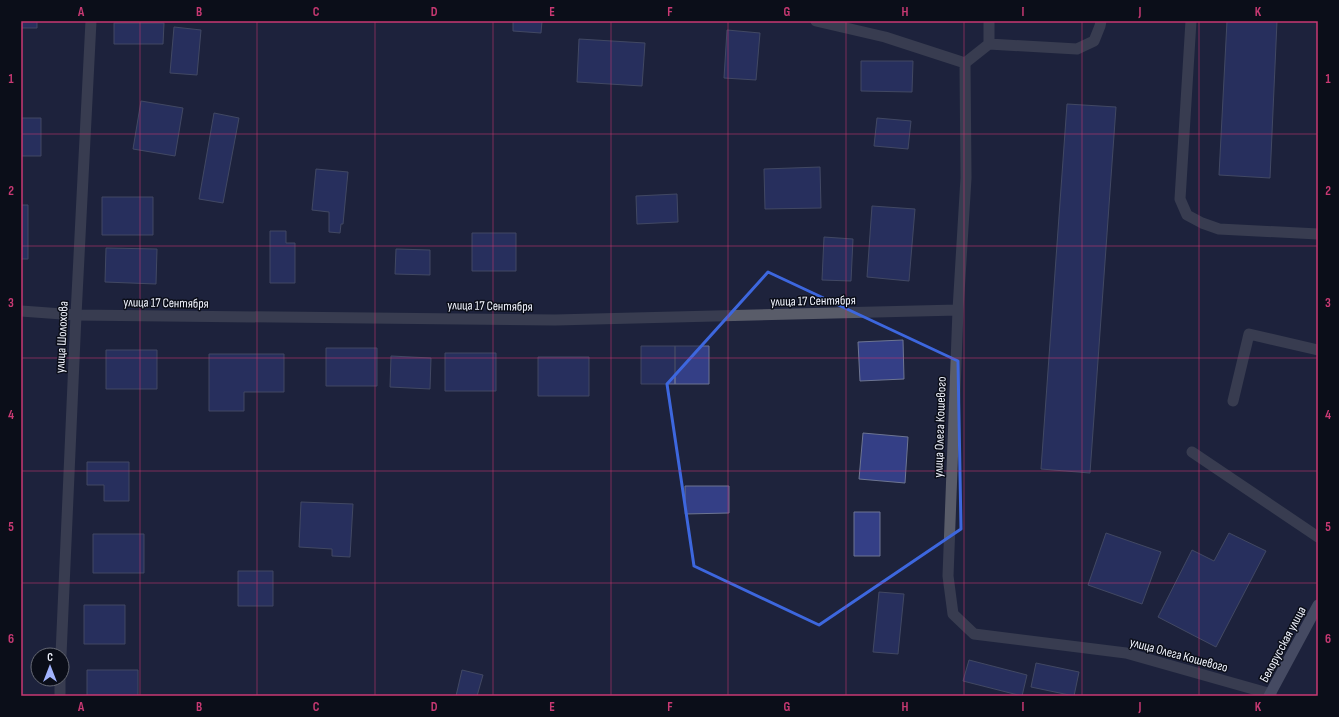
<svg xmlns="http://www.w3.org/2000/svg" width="1339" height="717" font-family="'Sofia Sans Condensed',sans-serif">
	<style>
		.building { fill: #343f86; stroke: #6d7592 }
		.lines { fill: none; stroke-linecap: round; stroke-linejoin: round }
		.service { stroke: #595c69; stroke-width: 11 }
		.minor { stroke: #595c69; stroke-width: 11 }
		.tertiary { stroke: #595c69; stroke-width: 11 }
		.secondary { stroke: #767b90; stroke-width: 11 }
		.marked { fill: none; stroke: #3d67de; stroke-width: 3; stroke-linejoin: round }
		.grid { fill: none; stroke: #c93973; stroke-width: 1; stroke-opacity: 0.55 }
		.labels { text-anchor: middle; stroke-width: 3; stroke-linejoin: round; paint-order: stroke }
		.street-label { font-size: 13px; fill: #f1f4fe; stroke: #0b0e19 }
		.neatline { fill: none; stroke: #c93973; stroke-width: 1.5 }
		.grid-label { font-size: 13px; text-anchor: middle; font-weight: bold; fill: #c93973 }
	</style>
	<rect width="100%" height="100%" fill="#1e233c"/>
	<!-- building -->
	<path class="building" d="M 21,21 L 37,21 L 37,28 L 21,28 Z
		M 513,21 L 542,21 L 541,33 L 513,31 Z
		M 1227,21 L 1277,21 L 1270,178 L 1219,175 Z
		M 114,23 L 164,23 L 163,44 L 114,44 Z
		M 174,27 L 201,30 L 197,75 L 170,73 Z
		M 727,30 L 760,33 L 756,80 L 724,78 Z
		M 579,39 L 645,43 L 642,86 L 577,82 Z
		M 861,61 L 913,61 L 912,92 L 861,91 Z
		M 141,101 L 183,108 L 175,156 L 133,149 Z
		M 1067,104 L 1116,107 L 1090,473 L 1041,469 Z
		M 214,113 L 239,118 L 223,203 L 199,199 Z
		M 21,118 L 41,118 L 41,156 L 21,156 Z
		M 877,118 L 911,121 L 908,149 L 874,146 Z
		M 820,167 L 821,208 L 765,209 L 764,169 Z
		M 316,169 L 348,172 L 343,224 L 341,224 L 340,233 L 329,232 L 329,212 L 312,210 Z
		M 677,194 L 678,222 L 637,224 L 636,196 Z
		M 102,197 L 153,197 L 153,235 L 102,235 Z
		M 21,205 L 28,205 L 28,259 L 21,259 Z
		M 872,206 L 915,209 L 909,281 L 867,277 Z
		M 270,231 L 286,231 L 286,243 L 295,243 L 295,283 L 270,283 Z
		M 472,233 L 516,233 L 516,271 L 472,271 Z
		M 824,237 L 853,239 L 851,281 L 822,280 Z
		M 106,248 L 157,249 L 156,284 L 105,282 Z
		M 396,249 L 430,250 L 430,275 L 395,274 Z
		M 903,340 L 904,379 L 860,381 L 858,342 Z
		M 641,346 L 675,346 L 675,384 L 641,384 Z
		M 675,346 L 709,346 L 709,384 L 675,384 Z
		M 326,348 L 377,348 L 377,386 L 326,386 Z
		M 106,350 L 157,350 L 157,389 L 106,389 Z
		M 445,353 L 496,353 L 496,391 L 445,391 Z
		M 209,354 L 284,354 L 284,392 L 244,392 L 244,411 L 209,411 Z
		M 391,356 L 431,358 L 430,389 L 390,387 Z
		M 538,357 L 589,357 L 589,396 L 538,396 Z
		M 863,433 L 908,437 L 905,483 L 859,479 Z
		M 87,462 L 129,462 L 129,501 L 104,501 L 104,485 L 87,485 Z
		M 685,486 L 729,486 L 729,513 L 685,514 Z
		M 301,502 L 353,504 L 350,557 L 332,556 L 332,549 L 299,547 Z
		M 854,512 L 880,512 L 880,556 L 854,556 Z
		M 1106,533 L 1161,552 L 1142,604 L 1088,585 Z
		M 1229,533 L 1266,551 L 1216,647 L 1158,617 L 1192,550 L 1214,561 Z
		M 93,534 L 144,534 L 144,573 L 93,573 Z
		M 238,571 L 273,571 L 273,606 L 238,606 Z
		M 879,592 L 904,594 L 898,654 L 873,652 Z
		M 84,605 L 125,605 L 125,644 L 84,644 Z
		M 969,660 L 1027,675 L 1022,696 L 963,681 Z
		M 1036,663 L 1079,672 L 1074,696 L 1031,687 Z
		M 87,670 L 138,670 L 138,696 L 87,696 Z
		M 462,670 L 483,675 L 477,696 L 456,696 Z"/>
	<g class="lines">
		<!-- service -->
		<path class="service" d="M 1191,21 L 1180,199 L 1187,215 L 1202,223 L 1219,229 L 1318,234
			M 989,44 L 1077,49 L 1094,41 L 1100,26 L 1101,21
			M 965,63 L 989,44 L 989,21
			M 1233,401 L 1249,334 L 1318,350
			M 1192,452 L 1318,537"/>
		<!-- minor -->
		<path class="minor" d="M 816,21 L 885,37 L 965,63 L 966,178 L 958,310 L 948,576 L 953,614 L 974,634 L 1126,653 L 1271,694
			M 21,311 L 76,315 L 555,320 L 958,310"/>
		<!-- tertiary -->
		<path class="tertiary" d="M 61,655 L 76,315 L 91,21
			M 60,696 L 60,679"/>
		<!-- secondary -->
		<path class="secondary" d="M 1269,696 L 1318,605"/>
	</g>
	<!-- marked area -->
	<path d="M0 0H1339V717H0ZM 768,272 L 958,361 L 961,529 L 819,625 L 694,566 L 667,384 Z" fill="#1e233c" fill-opacity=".55" fill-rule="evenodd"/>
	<path class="marked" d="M 768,272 L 958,361 L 961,529 L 819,625 L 694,566 L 667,384 Z"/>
	<!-- grid -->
	<path class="grid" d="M 140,21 L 140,696M 257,21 L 257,696M 375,21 L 375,696M 493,21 L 493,696M 611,21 L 611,696M 728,21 L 728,696M 846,21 L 846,696M 964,21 L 964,696M 1082,21 L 1082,696M 1199,21 L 1199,696M 21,134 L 1318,134M 21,246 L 1318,246M 21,358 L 1318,358M 21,471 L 1318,471M 21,583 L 1318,583"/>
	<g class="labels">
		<!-- street labels -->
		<g class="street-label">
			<text transform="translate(813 300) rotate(-1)" y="5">улица 17 Сентября</text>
			<text transform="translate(166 302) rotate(1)" y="5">улица 17 Сентября</text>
			<text transform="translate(490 305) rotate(1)" y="5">улица 17 Сентября</text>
			<text transform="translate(61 337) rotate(-87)" y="5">улица Шолохова</text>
			<text transform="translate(939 427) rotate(-88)" y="5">улица Олега Кошевого</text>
			<text transform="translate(1282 644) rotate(-62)" y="5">Белорусская улица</text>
			<text transform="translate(1179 654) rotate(15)" y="5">улица Олега Кошевого</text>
		</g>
	</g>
	<!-- border -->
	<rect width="1339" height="717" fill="none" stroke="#0b0e19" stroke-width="44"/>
	<!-- north arrow -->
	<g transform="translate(50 667)"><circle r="19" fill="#0b0e19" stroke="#676a75"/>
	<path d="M0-3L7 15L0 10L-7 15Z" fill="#a1b3fd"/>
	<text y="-6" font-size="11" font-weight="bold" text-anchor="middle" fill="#f1f4fe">С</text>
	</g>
	<rect x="22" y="22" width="1295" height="673" class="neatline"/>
	<g class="grid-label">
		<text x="81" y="16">A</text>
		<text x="199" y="16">B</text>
		<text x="316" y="16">C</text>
		<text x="434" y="16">D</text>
		<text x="552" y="16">E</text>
		<text x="670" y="16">F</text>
		<text x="787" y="16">G</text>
		<text x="905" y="16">H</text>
		<text x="1023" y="16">I</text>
		<text x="1140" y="16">J</text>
		<text x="1258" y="16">K</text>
		<text x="11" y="83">1</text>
		<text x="1328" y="83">1</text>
		<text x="11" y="195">2</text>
		<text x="1328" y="195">2</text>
		<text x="11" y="307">3</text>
		<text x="1328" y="307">3</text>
		<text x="11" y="419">4</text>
		<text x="1328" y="419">4</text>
		<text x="11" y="531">5</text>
		<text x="1328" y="531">5</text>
		<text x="11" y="643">6</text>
		<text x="1328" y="643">6</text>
		<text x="81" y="711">A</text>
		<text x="199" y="711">B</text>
		<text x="316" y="711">C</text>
		<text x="434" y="711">D</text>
		<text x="552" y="711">E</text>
		<text x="670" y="711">F</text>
		<text x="787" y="711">G</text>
		<text x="905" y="711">H</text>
		<text x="1023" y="711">I</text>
		<text x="1140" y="711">J</text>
		<text x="1258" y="711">K</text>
	</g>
</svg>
